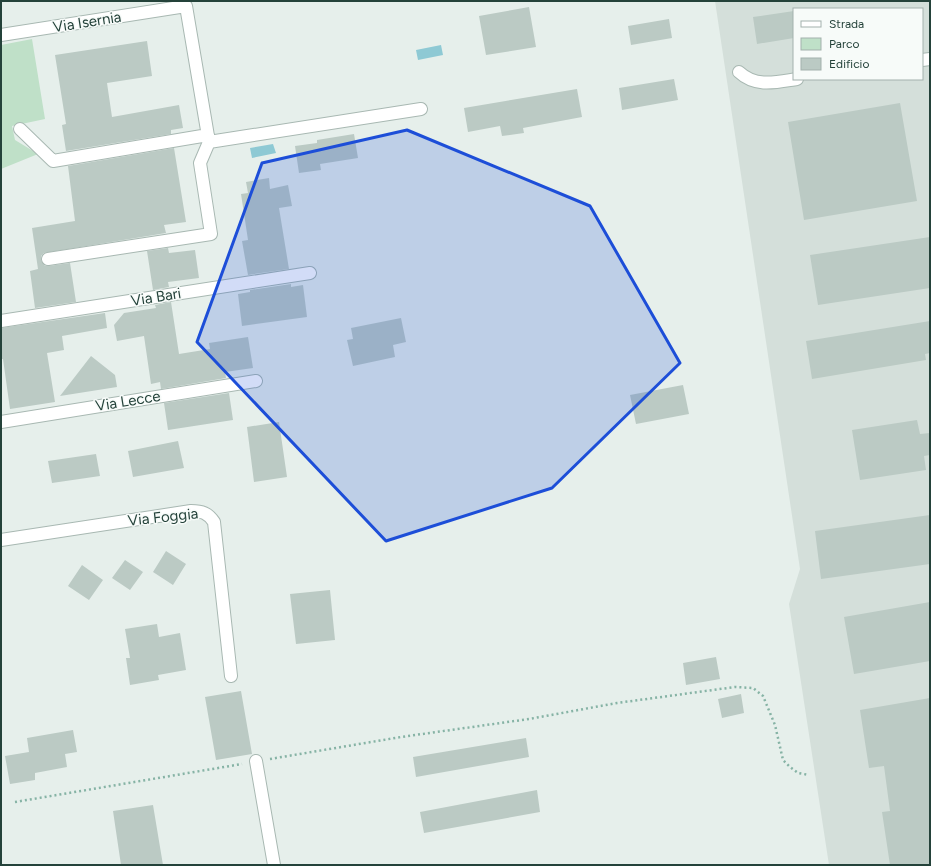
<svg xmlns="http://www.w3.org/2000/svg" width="931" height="866" font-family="Figtree,sans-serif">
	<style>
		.built { fill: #d4dfda; fill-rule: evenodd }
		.green { fill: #bfe0c8 }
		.water { fill: #8ec9d4 }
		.building { fill: #bbcac4 }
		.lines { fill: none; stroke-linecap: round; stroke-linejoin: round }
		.street-casing { stroke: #a8b8b2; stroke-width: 14 }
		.path { stroke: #86b3a5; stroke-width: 2.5; stroke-dasharray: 2 3; stroke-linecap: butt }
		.street { stroke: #fff; stroke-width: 12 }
		.marked { fill: #1d4ed8; fill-opacity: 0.2; stroke: #1d4ed8; stroke-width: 3; stroke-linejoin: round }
		.labels { text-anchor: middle; stroke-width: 3; stroke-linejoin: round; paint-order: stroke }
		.street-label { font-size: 15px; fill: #24423a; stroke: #f7fbf9 }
	</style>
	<rect width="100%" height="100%" fill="#e6efeb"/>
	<!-- built -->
	<path class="built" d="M 715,1 L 930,1 L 930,865 L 829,865 L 789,604 L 800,569 ZM 794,9 L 922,9 L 922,79 L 794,79 Z"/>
	<!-- green -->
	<path class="green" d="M 32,39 L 45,119 L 12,126 L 15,140 L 38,154 L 1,169 L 1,45 Z"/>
	<!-- water -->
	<path class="water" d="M 441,45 L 443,55 L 418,60 L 416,50 Z
		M 273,144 L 276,153 L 252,158 L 250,148 Z"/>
	<!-- building -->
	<path class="building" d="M 529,7 L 536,47 L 486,55 L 479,16 Z
		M 794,11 L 794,38 L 757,44 L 753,17 Z
		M 669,19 L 672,38 L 631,45 L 628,26 Z
		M 147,41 L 152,76 L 107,83 L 112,117 L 179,105 L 183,128 L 171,130 L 171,134 L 66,151 L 62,125 L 66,124 L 55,55 Z
		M 674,79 L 678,100 L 622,110 L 619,88 Z
		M 577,89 L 582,117 L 523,128 L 524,133 L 502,136 L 500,126 L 468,132 L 464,108 Z
		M 900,103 L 917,201 L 804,220 L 788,122 Z
		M 354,134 L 358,158 L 320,164 L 321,170 L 299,173 L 295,146 L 317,143 L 317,140 Z
		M 174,148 L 186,222 L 164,225 L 166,233 L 44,253 L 41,256 L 41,260 L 45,266 L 49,266 L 70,263 L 76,302 L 35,308 L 30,271 L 38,269 L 32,228 L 75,221 L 68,166 Z
		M 269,178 L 270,189 L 288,185 L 292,206 L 279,208 L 289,269 L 248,275 L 242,241 L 248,240 L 241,194 L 248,193 L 246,182 Z
		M 930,237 L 930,288 L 818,305 L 810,255 Z
		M 168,248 L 169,253 L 195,250 L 199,278 L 168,282 L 169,287 L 153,290 L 147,251 Z
		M 291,284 L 291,287 L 303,285 L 307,317 L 242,326 L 238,294 L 250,292 L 250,290 Z
		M 171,302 L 179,354 L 210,349 L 209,343 L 248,337 L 253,368 L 225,372 L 226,378 L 161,389 L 160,382 L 151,384 L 144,336 L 117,341 L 114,325 L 124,313 L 156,308 L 155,305 Z
		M 105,313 L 107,328 L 62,336 L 64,350 L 47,353 L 55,402 L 10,409 L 3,359 L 1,359 L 1,328 Z
		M 401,318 L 406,342 L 393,345 L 395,357 L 353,366 L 347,340 L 353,339 L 351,328 Z
		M 930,321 L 930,353 L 925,354 L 926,360 L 812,379 L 806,341 Z
		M 91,356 L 115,375 L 117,387 L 60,396 Z
		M 683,385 L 689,414 L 636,424 L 630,395 Z
		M 229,393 L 233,420 L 168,430 L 164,403 Z
		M 917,420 L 920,434 L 930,433 L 930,455 L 924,456 L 926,470 L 860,480 L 852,430 Z
		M 279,422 L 287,477 L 254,482 L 247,427 Z
		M 178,441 L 184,468 L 133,477 L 128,451 Z
		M 96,454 L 100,476 L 52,483 L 48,461 Z
		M 930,515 L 930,564 L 821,579 L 815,531 Z
		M 166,551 L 186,564 L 173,585 L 153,572 Z
		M 125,560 L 143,572 L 130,590 L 112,578 Z
		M 82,565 L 103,580 L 89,600 L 68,586 Z
		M 330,590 L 335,640 L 296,644 L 290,594 Z
		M 930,602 L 930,661 L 854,674 L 844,617 Z
		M 157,624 L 159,637 L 180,633 L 186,670 L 158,675 L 159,680 L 130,685 L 126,658 L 130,658 L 125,629 Z
		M 716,657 L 720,679 L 686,685 L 683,663 Z
		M 241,691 L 252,754 L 216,760 L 205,697 Z
		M 741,694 L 744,713 L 722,718 L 718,699 Z
		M 930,698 L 930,865 L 890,865 L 882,812 L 890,811 L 884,766 L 869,768 L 860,710 Z
		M 73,730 L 77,752 L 65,754 L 67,767 L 35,773 L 35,780 L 10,784 L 5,756 L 29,752 L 27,738 Z
		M 526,738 L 529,757 L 416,777 L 413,757 Z
		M 537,790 L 540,812 L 424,833 L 420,812 Z
		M 153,805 L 163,865 L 121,865 L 113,811 Z"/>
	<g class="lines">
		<defs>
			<path id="street" d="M 1,35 L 186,6 L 209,142 L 200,163 L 211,234 L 48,259
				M 922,60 L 930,59
				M 739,72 C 756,88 777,82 797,79
				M 20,129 L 53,161 L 208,135
				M 209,142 L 421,109
				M 1,321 L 310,273
				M 1,422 L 256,381
				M 1,540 L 191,511 C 202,511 208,513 214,522 L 231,676
				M 256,761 L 274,865"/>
		</defs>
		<!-- street casing -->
		<use href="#street" class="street-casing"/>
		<!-- path -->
		<path class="path" d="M 270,759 L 401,737 L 529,719 L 617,703 L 735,687 L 753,688 L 763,696 L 775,725 L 783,760 L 790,767 L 798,773 L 809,775
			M 15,802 L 242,764"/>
		<!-- street -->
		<use href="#street" class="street"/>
	</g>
	<!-- marked area -->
	<path class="marked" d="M 407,130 L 590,206 L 680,363 L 552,488 L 386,541 L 197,342 L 262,163 Z"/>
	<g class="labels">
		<!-- street labels -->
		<g class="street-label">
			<text transform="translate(87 22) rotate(-9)" y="5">Via Isernia</text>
			<text transform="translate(156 297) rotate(-9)" y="5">Via Bari</text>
			<text transform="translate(128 401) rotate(-9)" y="5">Via Lecce</text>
			<text transform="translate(163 517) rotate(-6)" y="5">Via Foggia</text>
		</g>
	</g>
	<!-- border -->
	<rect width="931" height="866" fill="none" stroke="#24423a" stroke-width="4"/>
	<!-- legend -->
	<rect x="793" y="8" width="130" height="72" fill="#f7fbf9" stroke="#a3b1ad"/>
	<rect x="801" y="21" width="20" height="6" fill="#ffffff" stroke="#a3b1ad"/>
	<text x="829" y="28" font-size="12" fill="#24423a">Strada</text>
	<rect x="801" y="38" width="20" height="12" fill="#bfe0c8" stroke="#a3b1ad"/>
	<text x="829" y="48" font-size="12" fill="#24423a">Parco</text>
	<rect x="801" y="58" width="20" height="12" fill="#bbcac4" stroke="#a3b1ad"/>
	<text x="829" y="68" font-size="12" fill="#24423a">Edificio</text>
</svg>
